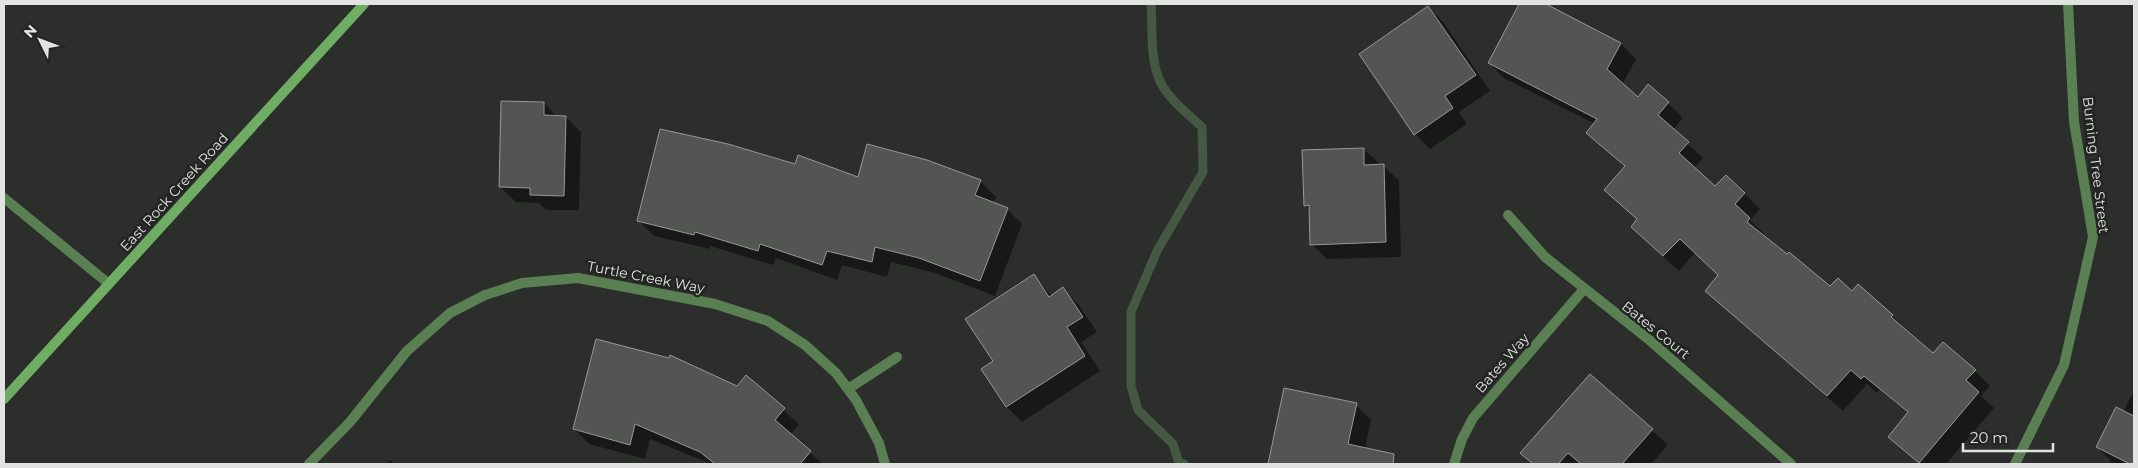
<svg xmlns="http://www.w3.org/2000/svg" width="2138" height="468" font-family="Montserrat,sans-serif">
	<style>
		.shadow { fill: #0007 }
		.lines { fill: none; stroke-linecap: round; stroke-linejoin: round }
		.stream { stroke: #445844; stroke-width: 9 }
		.building { fill: #535552; stroke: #969996 }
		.lane { stroke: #597f52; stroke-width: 10 }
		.street { stroke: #597f52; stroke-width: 10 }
		.secondary { stroke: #70ad64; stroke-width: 10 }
		.labels { text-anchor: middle; stroke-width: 5; stroke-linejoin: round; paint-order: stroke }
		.street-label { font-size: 14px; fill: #e1e3e1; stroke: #222522 }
	</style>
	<rect width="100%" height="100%" fill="#2c2e2c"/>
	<!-- shadow -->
	<path class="shadow" d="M 1520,4 L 1544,4 L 1621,44 L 1636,59 L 1622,85 L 1638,98 L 1668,103 L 1683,118 L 1673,130 L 1703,158 L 1694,168 L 1716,188 L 1726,177 L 1745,194 L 1760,209 L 1750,220 L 1764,234 L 1763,236 L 1830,288 L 1852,293 L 1858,286 L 1934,354 L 1975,371 L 1990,386 L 1981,396 L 1994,408 L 1946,464 L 1919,464 L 1889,437 L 1909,414 L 1880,390 L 1877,393 L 1867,384 L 1843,411 L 1707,291 L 1719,276 L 1695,253 L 1679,271 L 1647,242 L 1638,220 L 1605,190 L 1625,167 L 1587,132 L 1595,124 L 1504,78 L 1489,63 Z
		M 1428,7 L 1443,22 L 1490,91 L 1459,112 L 1467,124 L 1430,149 L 1415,134 Z
		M 544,103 L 557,117 L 566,117 L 581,132 L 579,210 L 546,210 L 539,203 L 516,202 L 500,187 Z
		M 1363,149 L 1399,180 L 1401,257 L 1327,259 L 1311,244 L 1311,211 L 1305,205 Z
		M 796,165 L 859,178 L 980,181 L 996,197 L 993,203 L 1007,209 L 1022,224 L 995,296 L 935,273 L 891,262 L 887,277 L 842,265 L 837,280 L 776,258 L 773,265 L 710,246 L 710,249 L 654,236 L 639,221 Z
		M 1034,276 L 1052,296 L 1063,289 L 1078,304 L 1097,332 L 1081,342 L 1100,371 L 1022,422 L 1007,407 L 983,370 L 994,362 Z
		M 1590,375 L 1668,445 L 1651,464 L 1533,464 L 1522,453 Z
		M 746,377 L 799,424 L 790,435 L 823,464 L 711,464 L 650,439 L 645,459 L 589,444 L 574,429 L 737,387 Z
		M 1285,389 L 1356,405 L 1371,420 L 1365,449 L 1379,452 L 1391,464 L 1269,464 Z
		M 2134,391 L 2134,464 L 2109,464 L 2111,461 L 2097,447 L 2123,412 Z
		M 390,460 L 395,464 L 385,464 Z"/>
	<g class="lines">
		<!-- stream -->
		<path class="stream" d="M 1151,4 C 1153,29 1149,62 1162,85 C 1172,102 1188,114 1202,127 L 1203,172 L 1157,251 L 1131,312 L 1131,386 L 1138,410 L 1173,444 L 1179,463 L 1184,464"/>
	</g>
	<!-- building -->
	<path class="building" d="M 1519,4 L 1546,4 L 1621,43 L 1607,69 L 1638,97 L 1648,84 L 1669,102 L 1658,115 L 1689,142 L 1679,153 L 1715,186 L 1726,175 L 1745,193 L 1735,204 L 1750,218 L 1747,222 L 1787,254 L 1789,252 L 1830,286 L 1838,278 L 1852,291 L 1858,284 L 1893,315 L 1891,317 L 1933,353 L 1943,342 L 1976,370 L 1966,380 L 1979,392 L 1919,463 L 1888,437 L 1908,412 L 1864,376 L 1861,379 L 1851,370 L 1827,396 L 1705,291 L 1718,275 L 1680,239 L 1663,256 L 1631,227 L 1637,219 L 1604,190 L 1625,166 L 1586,133 L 1597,119 L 1488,63 Z
		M 1428,6 L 1476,75 L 1445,96 L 1453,108 L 1414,135 L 1359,54 Z
		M 501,101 L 544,102 L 544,115 L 566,116 L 564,196 L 530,195 L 530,188 L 499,187 Z
		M 660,129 L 728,144 L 795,164 L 798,155 L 858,177 L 867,144 L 927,160 L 981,180 L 975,195 L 1008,208 L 980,281 L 919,258 L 875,247 L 872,262 L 827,251 L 822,265 L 760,244 L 758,251 L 695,232 L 694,235 L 637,221 Z
		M 1364,148 L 1364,165 L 1384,164 L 1386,242 L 1310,245 L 1309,205 L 1304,206 L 1302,150 Z
		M 1034,274 L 1049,297 L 1063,287 L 1083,317 L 1067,327 L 1085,356 L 1006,407 L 981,369 L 993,361 L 965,319 Z
		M 596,339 L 669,358 L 670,355 L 737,386 L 746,375 L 785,408 L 775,420 L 811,451 L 800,464 L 715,464 L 700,452 L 635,424 L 630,445 L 573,429 Z
		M 1590,374 L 1653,429 L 1622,464 L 1581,464 L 1568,453 L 1558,464 L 1533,464 L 1520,453 Z
		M 1284,388 L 1357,403 L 1348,444 L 1394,454 L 1393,464 L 1268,464 Z
		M 2116,407 L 2134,416 L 2134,464 L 2130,464 L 2096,447 Z"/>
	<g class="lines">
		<!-- lane -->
		<path class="lane" d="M 4,198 L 109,284"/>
		<!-- street -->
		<path class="street" d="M 1508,215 L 1545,257 L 1647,338 L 1791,464
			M 848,389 L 897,357
			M 309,464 L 350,422 L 407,351 L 450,313 L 485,295 L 522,283 L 578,278 L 715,304 L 768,321 L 805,345 L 836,373 L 856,400 L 879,443 L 885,464
			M 1454,464 L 1462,439 L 1473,418 L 1584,289
			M 2015,464 L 2064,365 L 2093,237 L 2074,122 L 2068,4"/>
		<!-- secondary -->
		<path class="secondary" d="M 4,399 L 364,4"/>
	</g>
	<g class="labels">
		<!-- street labels -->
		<g class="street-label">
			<text transform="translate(2096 165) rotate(83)" y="5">Burning Tree Street</text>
			<text transform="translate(174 192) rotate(-48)" y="5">East Rock Creek Road</text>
			<text transform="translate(646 277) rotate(11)" y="5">Turtle Creek Way</text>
			<text transform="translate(1656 330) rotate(39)" y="5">Bates Court</text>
			<text transform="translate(1502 363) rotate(-49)" y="5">Bates Way</text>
		</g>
	</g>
	<!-- border -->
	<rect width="2138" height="468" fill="none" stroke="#e1e3e1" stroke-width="10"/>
	<!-- north arrow -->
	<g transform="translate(40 40) rotate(312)" stroke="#222522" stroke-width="4" paint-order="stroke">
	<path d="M0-4L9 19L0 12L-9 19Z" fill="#e1e3e1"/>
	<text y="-8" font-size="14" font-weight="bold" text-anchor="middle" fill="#e1e3e1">N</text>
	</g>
	<!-- scale -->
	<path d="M1963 443v8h90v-8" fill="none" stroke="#e1e3e1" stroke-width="2.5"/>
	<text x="1970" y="443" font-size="15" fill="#e1e3e1" stroke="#222522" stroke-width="4" paint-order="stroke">20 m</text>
</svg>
